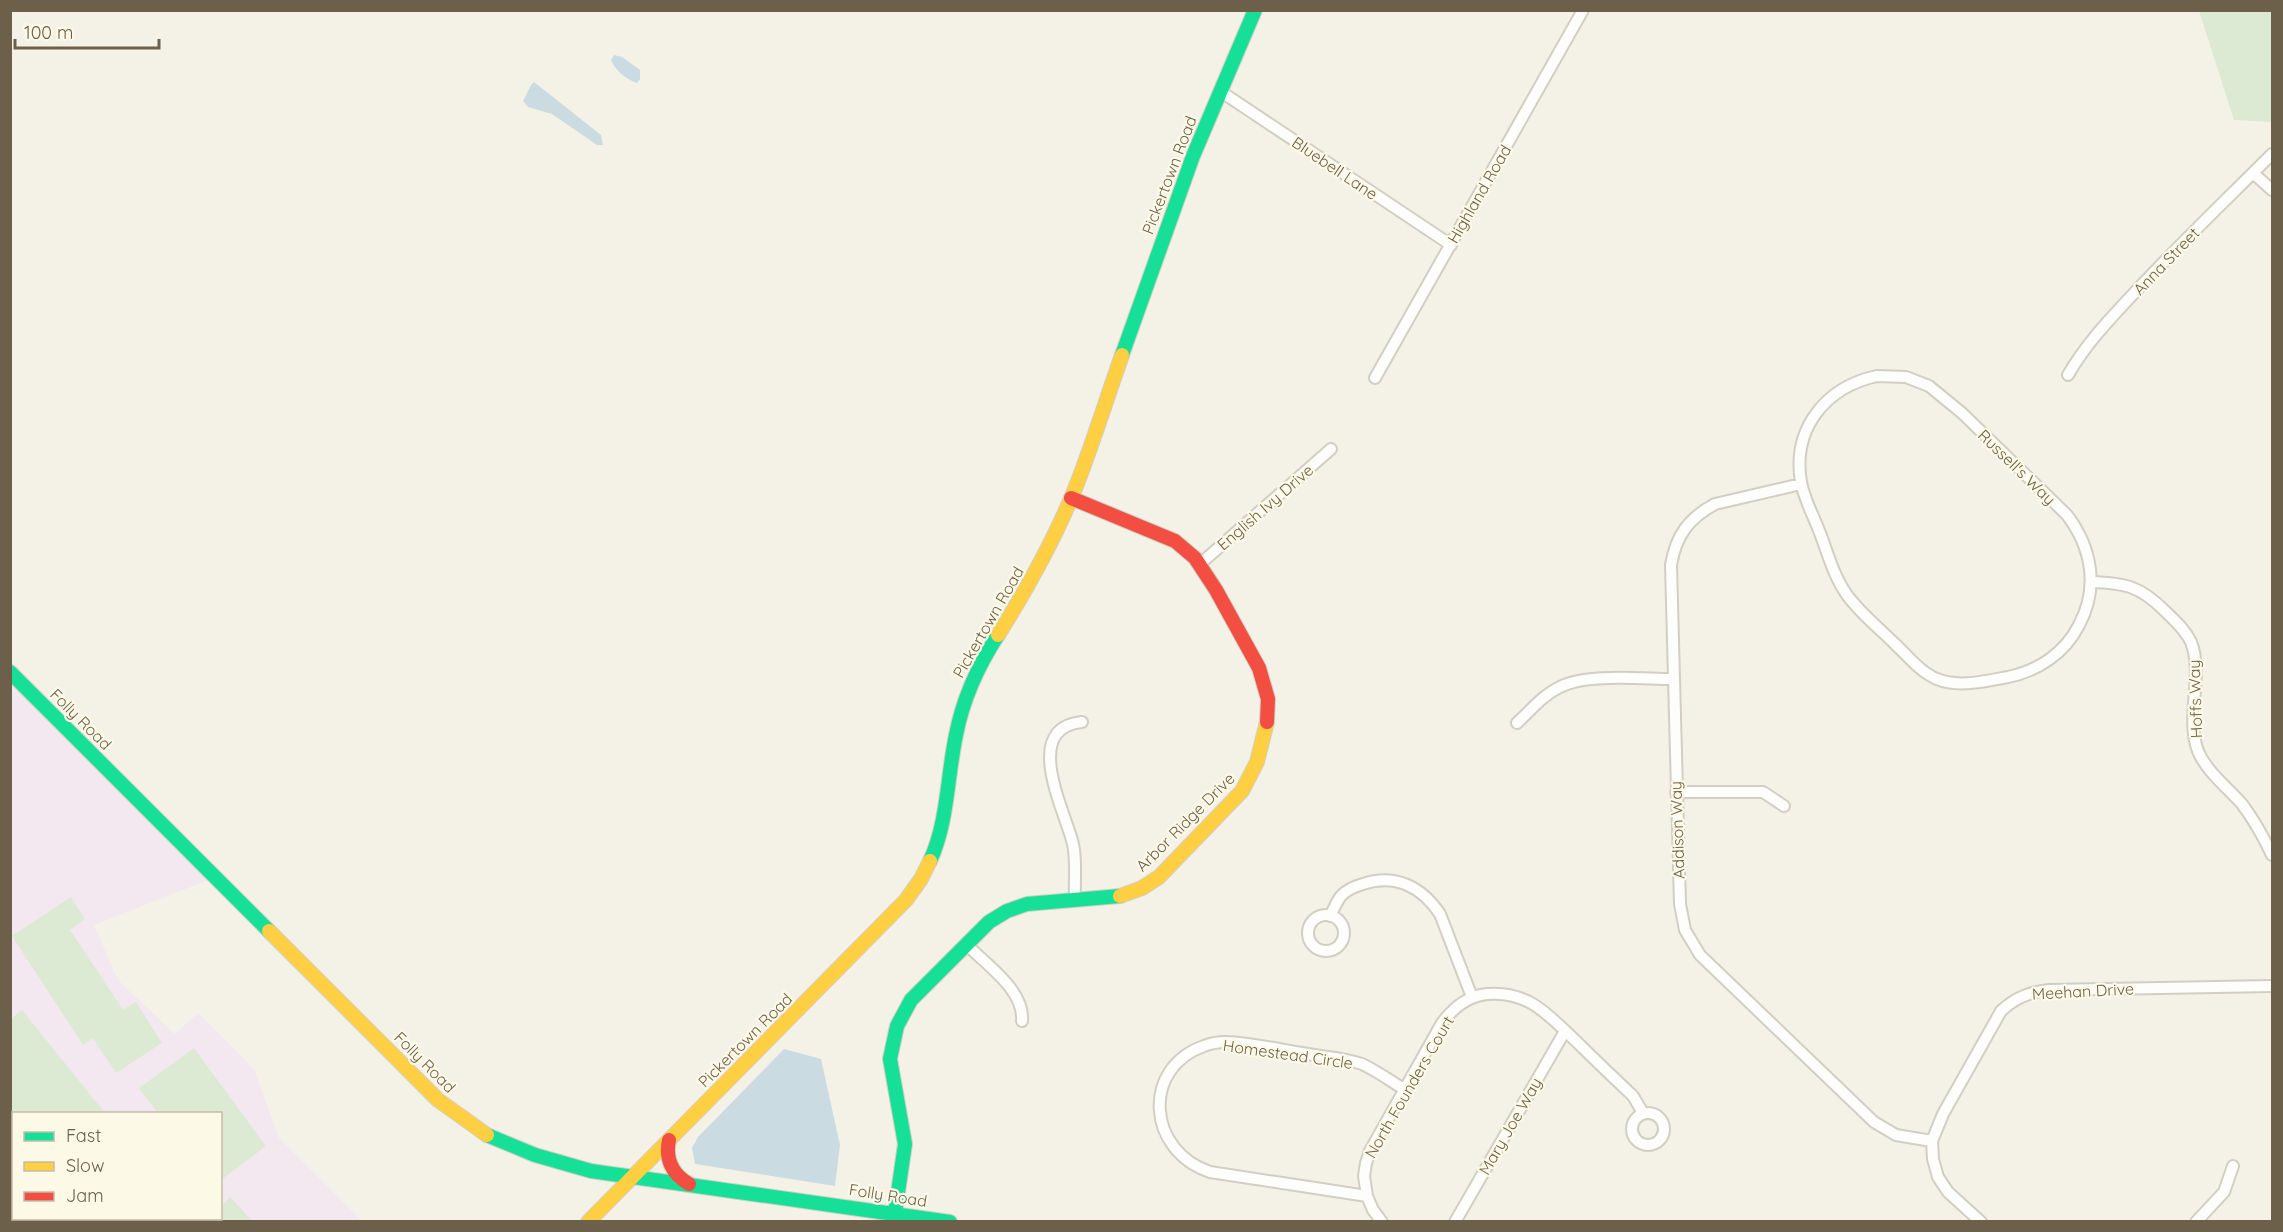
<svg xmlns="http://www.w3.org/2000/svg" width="2283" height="1232" font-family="Quicksand,sans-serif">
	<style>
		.education { fill: #f3e8ef; fill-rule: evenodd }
		.green { fill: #dcead3 }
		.water { fill: #cbdbe2 }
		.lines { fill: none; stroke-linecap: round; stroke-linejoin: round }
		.street-casing { stroke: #d2cec3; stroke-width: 14 }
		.fast-casing { stroke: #d3cfc3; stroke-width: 16 }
		.slow-casing { stroke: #d3cfc3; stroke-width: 16 }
		.jam-casing { stroke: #d3cfc3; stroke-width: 16 }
		.street { stroke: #fdfdfb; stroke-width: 10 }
		.fast { stroke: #16e098; stroke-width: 14 }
		.slow { stroke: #ffcf43; stroke-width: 14 }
		.jam { stroke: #f24e42; stroke-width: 14 }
		.labels { text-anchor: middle; stroke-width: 4.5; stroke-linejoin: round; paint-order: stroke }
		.street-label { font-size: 16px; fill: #6d604b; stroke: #fdf9e7 }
	</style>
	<rect width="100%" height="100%" fill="#f4f2e7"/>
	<!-- education -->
	<path class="education" d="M 10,672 L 216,877 L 94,925 L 118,980 L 175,1034 L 198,1013 L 254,1069 L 279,1138 L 362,1221 L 11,1221 ZM 14,1114 L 220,1114 L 220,1218 L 14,1218 Z"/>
	<!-- green -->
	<path class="green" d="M 2199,11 L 2272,11 L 2272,122 L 2234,120 Z
		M 71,897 L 85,919 L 70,930 L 123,1010 L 136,1002 L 162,1043 L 116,1073 L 93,1038 L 83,1045 L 12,936 Z
		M 22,1010 L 105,1113 L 14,1114 L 14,1218 L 155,1219 L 151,1221 L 11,1221 L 11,1019 Z
		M 194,1048 L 266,1146 L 221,1180 L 220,1114 L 158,1113 L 139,1088 Z
		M 230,1197 L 252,1221 L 203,1221 L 207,1219 L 220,1218 L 221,1206 Z"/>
	<!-- water -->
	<path class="water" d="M 614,55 L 622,57 L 640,70 L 640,79 L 637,83 C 627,80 615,70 611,60 Z
		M 534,82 L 601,135 L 603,145 L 597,145 L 552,114 L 528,107 L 523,101 L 531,85 Z
		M 784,1049 L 821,1059 L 840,1145 L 835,1186 L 695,1164 L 692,1148 L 698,1137 Z"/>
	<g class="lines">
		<defs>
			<path id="street" d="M 1220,91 L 1451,245
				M 2253,173 L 2272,190
				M 2068,375 C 2087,342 2111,318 2137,290 C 2181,243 2227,199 2272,154
				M 1877,376 L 1906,377 L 1929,386 L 1962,413 L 2067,515 C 2092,548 2099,588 2079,625 C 2065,653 2038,671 2008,677 C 1985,681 1959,688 1937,679 C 1920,672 1908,656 1895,644 C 1879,628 1861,614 1847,595 C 1834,577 1828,554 1820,533 C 1814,517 1804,499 1801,482 C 1792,428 1826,387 1877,376 Z
				M 1375,378 L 1583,10
				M 1801,484 L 1715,504 C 1689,518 1676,535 1671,565 L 1680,904 L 1685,930 L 1700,955 L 1874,1122 L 1896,1135 L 1932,1141
				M 1200,564 L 1331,449
				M 2091,582 C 2125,583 2140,586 2165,611 C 2174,620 2185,629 2191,642 C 2204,675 2185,718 2198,751 C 2206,771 2228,788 2242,804 C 2254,820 2264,838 2272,855
				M 1517,723 C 1531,710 1543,695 1560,687 C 1586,673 1643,679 1673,679
				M 1676,792 L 1763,792 L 1784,806
				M 1075,900 C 1074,882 1077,862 1073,844 C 1066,813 1020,728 1082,722
				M1308 933a18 18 0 1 1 36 0a18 18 0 1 1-36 0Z
				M 1330,916 C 1334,909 1337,900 1342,895 C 1347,890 1356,886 1363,884 C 1395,873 1422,887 1440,914 L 1472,997
				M 967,945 C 987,965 1025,991 1022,1021
				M1632 1129a16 16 0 1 1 32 0a16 16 0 1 1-32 0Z
				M 1367,1196 L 1210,1172 C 1147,1151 1141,1068 1204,1046 C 1211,1043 1219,1042 1226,1042 C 1253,1043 1281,1050 1308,1054 C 1325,1057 1345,1058 1362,1064 C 1377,1071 1391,1081 1405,1090
				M 1382,1222 L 1373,1210 L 1367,1196 L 1364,1176 L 1366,1163 L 1370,1151 L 1442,1023 C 1453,1008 1467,996 1487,994 C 1530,990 1551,1018 1580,1045 C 1597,1062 1615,1079 1633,1096 L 1643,1113
				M 1455,1222 L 1565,1031
				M 1981,1222 L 1948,1192 L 1938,1177 L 1933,1159 L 1932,1141 L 1943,1114 L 2001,1011 C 2015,998 2029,992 2049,990 L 2272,986
				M 2196,1222 L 2224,1192 L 2233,1166"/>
			<path id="fast" d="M 1122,355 L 1193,156 L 1255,10
				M 10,672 L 269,931
				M 930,861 C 948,822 947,777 956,735 C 963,698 978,666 998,635
				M 487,1135 L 535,1155 L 591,1171 L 950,1222
				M 895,1213 L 905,1144 L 890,1059 L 897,1026 L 911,1000 L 989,922 L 1007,911 L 1027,904 L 1120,896"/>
			<path id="slow" d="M 998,635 C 1030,584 1059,532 1080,476 C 1095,436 1108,395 1122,355
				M 1120,896 L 1142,888 L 1159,877 L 1242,791 L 1257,762 L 1267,722
				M 269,931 L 438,1100 L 487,1135
				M 588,1222 L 906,900 L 921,879 L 930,861"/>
			<path id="jam" d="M 1071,498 L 1175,541 L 1195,558 L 1216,590 L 1259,668 L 1268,699 L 1267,722
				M 669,1140 C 665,1159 672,1174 689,1184"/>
		</defs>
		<!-- street casing -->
		<use href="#street" class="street-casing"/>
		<!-- fast casing -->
		<use href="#fast" class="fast-casing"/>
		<!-- slow casing -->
		<use href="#slow" class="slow-casing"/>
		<!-- jam casing -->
		<use href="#jam" class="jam-casing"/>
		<!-- street -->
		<use href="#street" class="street"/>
		<!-- fast -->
		<use href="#fast" class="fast"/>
		<!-- slow -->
		<use href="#slow" class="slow"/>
		<!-- jam -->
		<use href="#jam" class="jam"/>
	</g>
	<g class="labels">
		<!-- street labels -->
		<g class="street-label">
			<text transform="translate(1335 168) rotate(34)" y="6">Bluebell Lane</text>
			<text transform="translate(1169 175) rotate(-69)" y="6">Pickertown Road</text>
			<text transform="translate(1479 194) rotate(-60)" y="6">Highland Road</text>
			<text transform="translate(2166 261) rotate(-46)" y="6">Anna Street</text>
			<text transform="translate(2017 467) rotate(44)" y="6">Russell's Way</text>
			<text transform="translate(1265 507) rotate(-41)" y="6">English Ivy Drive</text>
			<text transform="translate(988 622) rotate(-60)" y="6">Pickertown Road</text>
			<text transform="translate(2195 699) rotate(-92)" y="6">Hoffs Way</text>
			<text transform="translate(81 719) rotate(45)" y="6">Folly Road</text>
			<text transform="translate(1185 822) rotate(-45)" y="6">Arbor Ridge Drive</text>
			<text transform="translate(1677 830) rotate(-92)" y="6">Addison Way</text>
			<text transform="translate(2083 991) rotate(-3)" y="6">Meehan Drive</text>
			<text transform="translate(745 1040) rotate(-45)" y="6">Pickertown Road</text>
			<text transform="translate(1288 1054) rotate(8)" y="6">Homestead Circle</text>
			<text transform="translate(425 1062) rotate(45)" y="6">Folly Road</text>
			<text transform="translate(1409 1087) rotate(-60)" y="6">North Founders Court</text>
			<text transform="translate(1510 1126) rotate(-60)" y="6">Mary Joe Way</text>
			<text transform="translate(888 1195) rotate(9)" y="6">Folly Road</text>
		</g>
	</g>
	<!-- border -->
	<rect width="2283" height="1232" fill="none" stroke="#6d604b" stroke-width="24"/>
	<!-- legend -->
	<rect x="12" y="1112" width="210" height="108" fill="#fdf9e7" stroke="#c3bca9" stroke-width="1.5"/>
	<rect x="24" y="1132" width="30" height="9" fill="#16e098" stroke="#c3bca9" stroke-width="1.5"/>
	<text x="66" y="1142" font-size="18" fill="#6d604b">Fast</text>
	<rect x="24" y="1162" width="30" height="9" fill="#ffcf43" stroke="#c3bca9" stroke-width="1.5"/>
	<text x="66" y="1172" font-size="18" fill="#6d604b">Slow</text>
	<rect x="24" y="1192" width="30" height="9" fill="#f24e42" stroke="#c3bca9" stroke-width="1.5"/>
	<text x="66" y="1202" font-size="18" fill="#6d604b">Jam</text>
	<!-- scale -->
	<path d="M15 39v9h144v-9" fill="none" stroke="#6d604b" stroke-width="3"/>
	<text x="24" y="39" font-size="18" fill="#6d604b" stroke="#fdf9e7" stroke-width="4.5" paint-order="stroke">100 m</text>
</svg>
